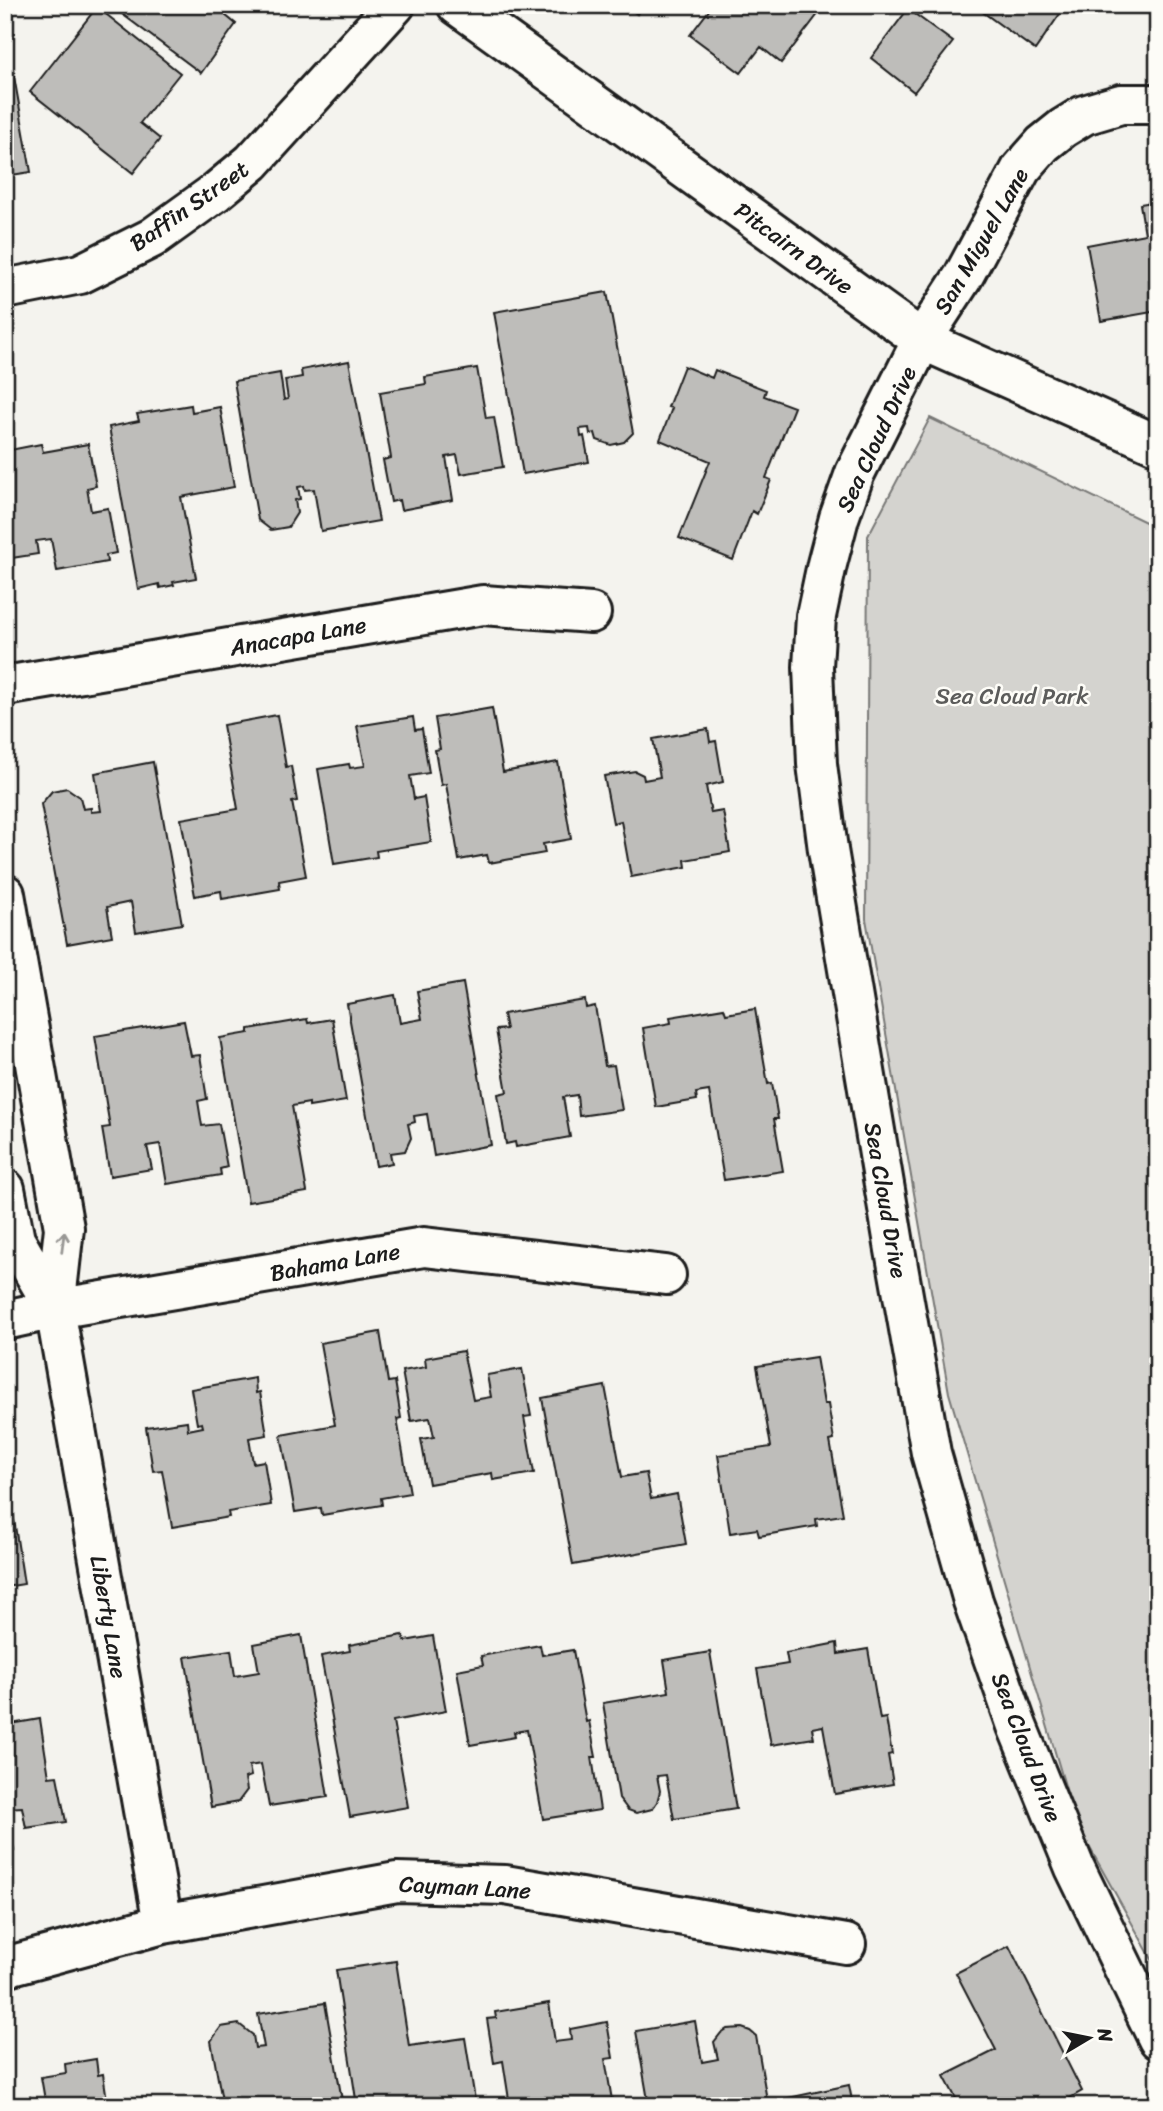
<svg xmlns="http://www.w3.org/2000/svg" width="1163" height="2111" font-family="Sriracha,sans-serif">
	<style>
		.green { fill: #d4d3cf; stroke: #787876; stroke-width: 2 }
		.building { fill: #bebdba; stroke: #1c1c1c; stroke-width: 2 }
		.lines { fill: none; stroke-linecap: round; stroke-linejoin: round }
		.street-casing { stroke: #1c1c1c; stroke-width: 44 }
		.secondary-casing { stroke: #1c1c1c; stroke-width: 44 }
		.street { stroke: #fdfcf7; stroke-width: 38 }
		.secondary { stroke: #fdfcf7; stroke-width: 38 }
		.oneway { stroke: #989794 }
		.labels { text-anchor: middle; stroke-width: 5; stroke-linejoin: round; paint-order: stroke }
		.street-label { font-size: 23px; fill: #1c1c1c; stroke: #fdfcf7 }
		.park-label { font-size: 23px; fill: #5c5c5b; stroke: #fdfcf7 }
	</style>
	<rect width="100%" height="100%" fill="#f4f3ee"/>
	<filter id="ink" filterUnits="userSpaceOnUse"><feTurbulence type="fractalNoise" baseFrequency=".0143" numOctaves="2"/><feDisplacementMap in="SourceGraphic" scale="14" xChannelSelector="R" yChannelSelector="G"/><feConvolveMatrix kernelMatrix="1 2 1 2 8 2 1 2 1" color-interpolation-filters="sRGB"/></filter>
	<g filter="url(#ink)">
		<!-- green -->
		<path class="green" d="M 930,418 L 1158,528 L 1158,1970 L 1076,1823 L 949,1393 L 866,919 L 868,536 Z"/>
		<!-- building -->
		<path class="building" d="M 110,5 L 232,5 L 225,15 L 236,24 L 201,73 Z
			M 624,5 L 643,5 L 637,14 Z
			M 713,5 L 825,5 L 781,63 L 761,47 L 741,73 L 690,35 Z
			M 973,5 L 1066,5 L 1035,50 Z
			M 97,7 L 180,73 L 140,123 L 160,139 L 133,173 L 30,92 Z
			M 908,9 L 953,42 L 914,92 L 871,58 Z
			M 5,26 L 31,172 L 5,176 Z
			M 1158,201 L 1158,311 L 1101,321 L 1087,245 L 1145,234 L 1140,204 Z
			M 607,292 L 633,433 L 624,442 L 611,445 L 597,440 L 595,433 L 590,434 L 589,428 L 580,429 L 581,437 L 584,436 L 589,462 L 523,474 L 494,312 Z
			M 349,361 L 379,521 L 321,531 L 314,489 L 305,490 L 304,486 L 298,487 L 300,499 L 295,500 L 297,513 L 288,527 L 271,530 L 258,520 L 234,381 L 280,373 L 284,400 L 288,399 L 285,380 L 302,377 L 301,370 Z
			M 684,366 L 712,378 L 715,370 L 766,390 L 764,396 L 794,407 L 766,478 L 771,480 L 757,514 L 752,511 L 733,560 L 679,538 L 710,461 L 660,440 L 672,408 L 668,407 Z
			M 477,368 L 486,418 L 494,417 L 503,467 L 461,474 L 457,455 L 446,457 L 453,500 L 401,510 L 399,500 L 391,502 L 383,460 L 391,458 L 380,392 L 426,384 L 425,377 Z
			M 191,405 L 192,412 L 220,407 L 234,487 L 181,497 L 196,578 L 173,582 L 174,585 L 160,588 L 159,584 L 138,589 L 109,427 L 139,421 L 137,414 Z
			M 41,444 L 43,452 L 88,444 L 96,486 L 87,488 L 91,511 L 108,508 L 116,553 L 106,555 L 107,562 L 57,571 L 51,539 L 36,541 L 38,554 L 5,559 L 5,451 Z
			M 492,708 L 503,772 L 558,762 L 571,839 L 543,844 L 545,853 L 489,863 L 487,855 L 459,860 L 446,784 L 441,785 L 435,750 L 440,749 L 435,718 Z
			M 277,715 L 286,767 L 291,766 L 297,801 L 292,802 L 306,876 L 279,881 L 280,889 L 222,899 L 221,891 L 195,896 L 181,819 L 238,809 L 223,725 Z
			M 413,717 L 415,730 L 422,729 L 429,773 L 410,776 L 414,799 L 424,797 L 431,842 L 376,851 L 377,857 L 334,864 L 318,769 L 349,764 L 350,768 L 365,766 L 357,726 Z
			M 708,729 L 710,742 L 716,741 L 723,782 L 706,786 L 711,813 L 723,811 L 730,852 L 685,860 L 686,867 L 631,877 L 621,821 L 613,823 L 604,776 L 635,771 L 643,775 L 644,780 L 660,777 L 653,739 Z
			M 153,762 L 182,924 L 136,932 L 131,902 L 107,907 L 112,936 L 67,944 L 41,804 L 52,791 L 67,788 L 80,797 L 83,809 L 91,808 L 91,812 L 101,811 L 95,773 Z
			M 463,983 L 491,1145 L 434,1156 L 427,1114 L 414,1116 L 415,1122 L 408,1124 L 411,1138 L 405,1151 L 390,1153 L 392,1163 L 376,1166 L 347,1004 L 395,995 L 400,1023 L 422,1019 L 417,991 Z
			M 585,1000 L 586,1008 L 595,1006 L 605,1066 L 614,1065 L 622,1110 L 579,1116 L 577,1095 L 563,1097 L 570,1137 L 516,1147 L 515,1142 L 506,1144 L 498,1094 L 507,1092 L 496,1030 L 506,1029 L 503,1014 Z
			M 724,1008 L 726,1014 L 755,1009 L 768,1084 L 772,1083 L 778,1119 L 774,1119 L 783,1171 L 724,1180 L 709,1091 L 696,1093 L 697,1100 L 656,1107 L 643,1028 L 671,1023 L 670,1017 Z
			M 307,1019 L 308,1023 L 332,1019 L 346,1101 L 309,1107 L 309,1103 L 292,1106 L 307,1192 L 248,1202 L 220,1038 L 249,1033 L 249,1029 Z
			M 184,1021 L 191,1056 L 200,1055 L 207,1099 L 198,1101 L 202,1126 L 219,1124 L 227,1167 L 220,1169 L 221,1175 L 167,1184 L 160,1144 L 147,1146 L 152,1169 L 110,1176 L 102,1128 L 110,1127 L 95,1036 Z
			M 380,1332 L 388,1382 L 395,1381 L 401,1418 L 397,1419 L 410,1493 L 381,1498 L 382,1505 L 322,1515 L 321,1508 L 295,1512 L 281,1435 L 335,1425 L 320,1343 Z
			M 463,1351 L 473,1400 L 491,1397 L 487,1375 L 522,1369 L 531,1416 L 524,1417 L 534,1473 L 493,1480 L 492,1473 L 429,1484 L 421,1439 L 434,1437 L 430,1418 L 411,1421 L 402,1371 L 426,1367 L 425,1358 Z
			M 816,1357 L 824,1404 L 828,1404 L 834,1440 L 830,1441 L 843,1515 L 816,1519 L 817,1526 L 759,1536 L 757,1529 L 730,1533 L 718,1455 L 771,1447 L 757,1366 Z
			M 255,1378 L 256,1393 L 260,1392 L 267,1435 L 249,1438 L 253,1463 L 264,1461 L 271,1505 L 228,1512 L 229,1517 L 172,1527 L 162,1470 L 153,1471 L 146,1427 L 187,1421 L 188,1430 L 203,1427 L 202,1423 L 197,1424 L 191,1389 Z
			M 605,1386 L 622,1477 L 646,1473 L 651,1499 L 677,1494 L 686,1544 L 573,1565 L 542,1398 Z
			M 5,1461 L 24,1584 L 5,1587 Z
			M 301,1635 L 328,1797 L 269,1806 L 261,1764 L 249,1766 L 251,1776 L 245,1778 L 247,1790 L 238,1802 L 211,1807 L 185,1657 L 231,1650 L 235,1676 L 259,1672 L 254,1644 Z
			M 403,1635 L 405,1641 L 433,1636 L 446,1711 L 393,1721 L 408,1807 L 350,1817 L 321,1656 L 350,1651 L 349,1645 Z
			M 837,1643 L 838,1654 L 868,1649 L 880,1719 L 886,1718 L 892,1754 L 888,1755 L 893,1784 L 835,1794 L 823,1726 L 812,1728 L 814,1738 L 771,1745 L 757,1669 L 788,1664 L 786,1653 Z
			M 540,1645 L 542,1655 L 573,1650 L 586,1722 L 589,1721 L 596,1757 L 592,1757 L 600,1810 L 543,1819 L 527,1730 L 514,1732 L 515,1737 L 470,1745 L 457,1670 L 483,1665 L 481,1656 Z
			M 710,1652 L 736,1809 L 674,1819 L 666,1775 L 657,1776 L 660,1791 L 657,1802 L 652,1809 L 636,1813 L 628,1810 L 619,1798 L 603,1703 L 669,1692 L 664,1660 Z
			M 40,1719 L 49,1777 L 57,1776 L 66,1822 L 26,1828 L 22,1807 L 7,1808 L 14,1851 L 5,1853 L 5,1725 Z
			M 1009,1946 L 1082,2091 L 1056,2106 L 960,2106 L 944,2076 L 996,2050 L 956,1973 Z
			M 396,1961 L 409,2046 L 465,2038 L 476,2106 L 357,2106 L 336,1970 Z
			M 325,2003 L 343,2106 L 223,2106 L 211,2041 L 221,2027 L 239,2024 L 253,2035 L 255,2048 L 264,2047 L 258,2014 Z
			M 549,2003 L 555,2042 L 571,2040 L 570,2029 L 607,2022 L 613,2058 L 605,2059 L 613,2106 L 510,2106 L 503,2061 L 494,2063 L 487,2019 L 496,2018 L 495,2012 Z
			M 695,2021 L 702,2062 L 718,2059 L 714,2042 L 721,2033 L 727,2029 L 742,2028 L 750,2031 L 756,2036 L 768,2106 L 649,2106 L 636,2031 Z
			M 96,2059 L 98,2075 L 103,2074 L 108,2106 L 46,2106 L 41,2077 L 66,2073 L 65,2064 Z
			M 849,2085 L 853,2106 L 789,2106 L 788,2098 Z
			M 30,2097 L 32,2106 L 5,2106 L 5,2101 Z"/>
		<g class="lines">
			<defs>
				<path id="street" d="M 457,5 L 922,340 L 1158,445
					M 1158,104 L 1121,104 L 1084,115 L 1063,128 L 1043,144 L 1021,169 L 963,277 L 922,340 L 855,473 L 839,518 L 827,564 L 816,616 L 813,667 L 817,764 L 828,850 L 895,1250 L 931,1453 L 973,1601 L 1017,1726 L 1075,1868 L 1158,2039
					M 5,686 L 483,605 L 591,613
					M 5,894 L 64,1228 L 55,1309 L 163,1924
					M 5,1189 L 15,1240 L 55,1309
					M 5,1320 L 55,1309 L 424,1247 L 666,1275
					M 5,1967 L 163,1924 L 397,1882 L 505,1885 L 846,1944"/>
				<path id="secondary" d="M 5,289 L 80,274 L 152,238 L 216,192 L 252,162 L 395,5"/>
			</defs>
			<!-- street casing -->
			<use href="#street" class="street-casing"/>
			<!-- secondary casing -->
			<use href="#secondary" class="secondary-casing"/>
			<!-- street -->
			<use href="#street" class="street"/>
			<!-- secondary -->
			<use href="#secondary" class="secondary"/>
		</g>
		<!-- one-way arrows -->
		<defs><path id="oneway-shaft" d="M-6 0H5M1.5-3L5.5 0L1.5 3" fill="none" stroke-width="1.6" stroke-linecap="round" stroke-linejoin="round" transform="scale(1.75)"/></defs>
		<use class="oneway" href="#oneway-shaft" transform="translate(63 1242) rotate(-83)"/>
	</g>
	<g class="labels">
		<!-- street labels -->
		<g class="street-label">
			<text transform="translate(189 206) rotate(-35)" y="8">Baffin Street</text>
			<text transform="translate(981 241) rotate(-60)" y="8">San Miguel Lane</text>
			<text transform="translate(794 248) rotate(36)" y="8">Pitcairn Drive</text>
			<text transform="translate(876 439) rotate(-65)" y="8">Sea Cloud Drive</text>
			<text transform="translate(298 636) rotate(-10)" y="8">Anacapa Lane</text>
			<text transform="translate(886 1200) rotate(80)" y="8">Sea Cloud Drive</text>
			<text transform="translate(335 1262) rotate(-10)" y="8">Bahama Lane</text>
			<text transform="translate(109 1617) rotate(80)" y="8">Liberty Lane</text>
			<text transform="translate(1027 1747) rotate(69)" y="8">Sea Cloud Drive</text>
			<text transform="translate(465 1887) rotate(3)" y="8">Cayman Lane</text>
		</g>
		<!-- park labels -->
		<g class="park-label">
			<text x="1012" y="704">Sea Cloud Park</text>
		</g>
	</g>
	<!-- margin -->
	<rect width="1163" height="2111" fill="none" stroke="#fdfcf7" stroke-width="28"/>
	<rect x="14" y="14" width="1135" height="2083" fill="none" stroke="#1c1c1c" stroke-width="2.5" filter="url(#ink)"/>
	<!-- north arrow -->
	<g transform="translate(1089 2038) rotate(80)" stroke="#fdfcf7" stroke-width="5" paint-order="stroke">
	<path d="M0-5L12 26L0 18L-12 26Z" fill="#1c1c1c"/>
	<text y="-10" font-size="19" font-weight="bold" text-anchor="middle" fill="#1c1c1c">N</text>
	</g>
</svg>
